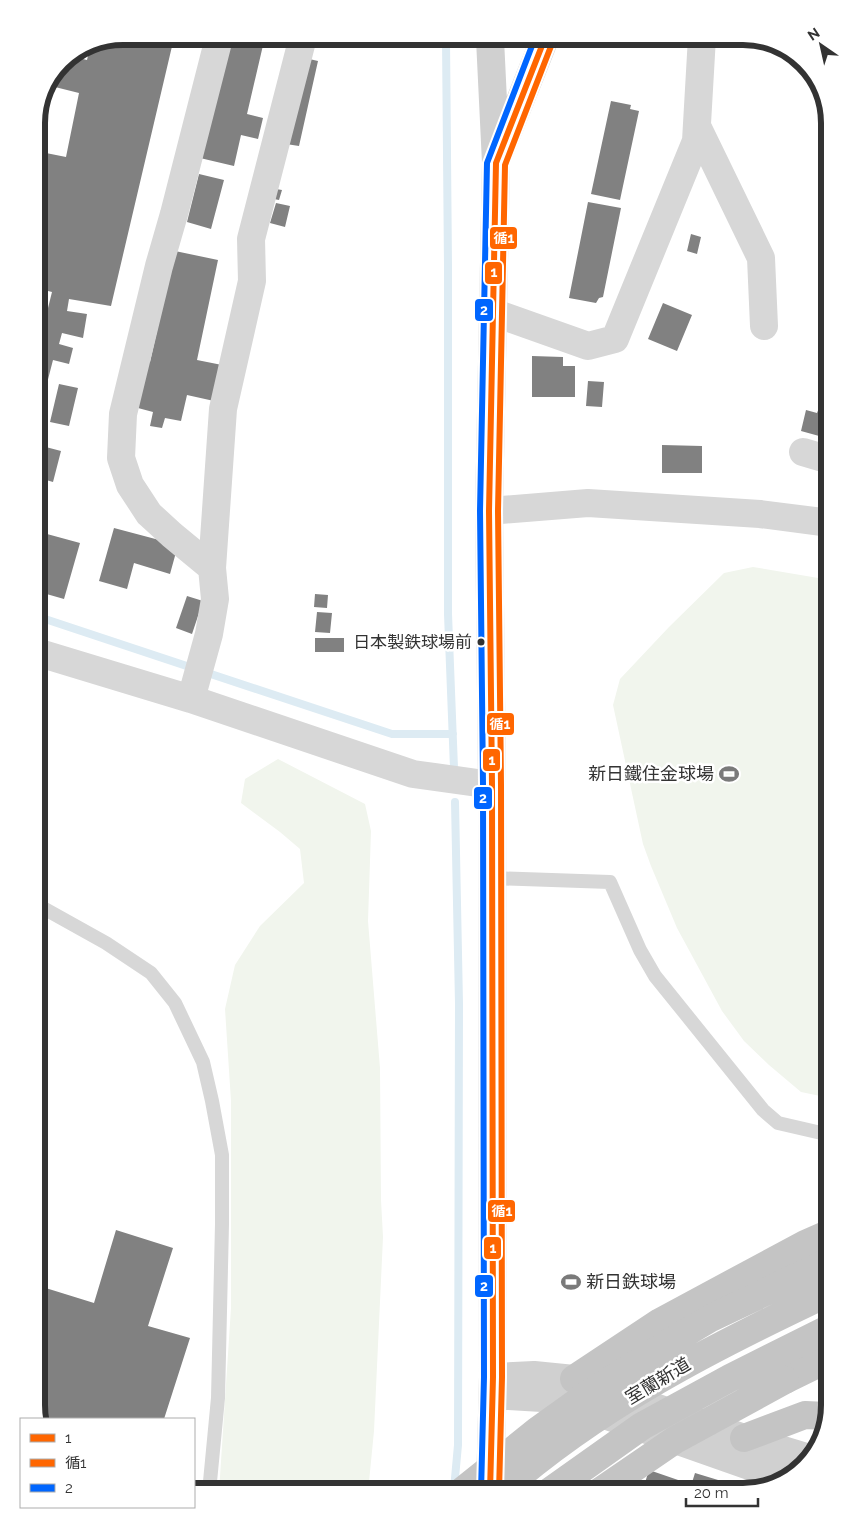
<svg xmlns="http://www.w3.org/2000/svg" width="866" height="1528" font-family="Raleway,'Noto Sans JP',sans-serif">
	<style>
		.green { fill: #f1f5ed }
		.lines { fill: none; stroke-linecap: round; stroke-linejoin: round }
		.stream { stroke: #ddebf3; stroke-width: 8 }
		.building { fill: #818181 }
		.lane { stroke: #d7d7d7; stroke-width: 14 }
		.street { stroke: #d7d7d7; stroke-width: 28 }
		.secondary { stroke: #d0d0d0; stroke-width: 28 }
		.highway { stroke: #c4c4c4; stroke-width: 28 }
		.highway-bridge { stroke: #c4c4c4; stroke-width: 28 }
		.bus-1-casing { stroke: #fff; stroke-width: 10 }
		.bus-2-casing { stroke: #fff; stroke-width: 10 }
		.bus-3-casing { stroke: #fff; stroke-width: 10 }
		.bus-1 { stroke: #f60; stroke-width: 6 }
		.bus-2 { stroke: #f60; stroke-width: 6 }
		.bus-3 { stroke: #06f; stroke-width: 6 }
		.bus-dot { fill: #333; stroke: #fff; stroke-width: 2 }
		.labels { text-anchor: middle; stroke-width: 5; stroke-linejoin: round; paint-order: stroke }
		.bus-label { font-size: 17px; fill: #333; stroke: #fff; text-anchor: end }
		.poi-label { font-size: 18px; fill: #333; stroke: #fff; text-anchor: end }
		.street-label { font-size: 18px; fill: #333; stroke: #fff }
		.rim { fill: none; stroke: #333; stroke-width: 6 }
		.line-badge { stroke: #fff; stroke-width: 2 }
		.badge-label { font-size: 14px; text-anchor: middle; font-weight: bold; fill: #fff }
	</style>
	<rect width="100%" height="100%" fill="#fff"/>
	<!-- green -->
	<path class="green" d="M 753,567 L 830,580 L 830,1098 L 801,1092 L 769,1065 L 744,1041 L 722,1011 L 677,928 L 651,866 L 643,844 L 613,705 L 620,679 L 669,627 L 724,573 Z
		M 278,759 L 365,804 L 371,831 L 368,921 L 380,1068 L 381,1200 L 383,1237 L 374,1431 L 368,1492 L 219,1492 L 231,1308 L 231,1101 L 225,1009 L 235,965 L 260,926 L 304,883 L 300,849 L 280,832 L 241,803 L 245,779 Z"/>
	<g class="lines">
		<!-- stream -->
		<path class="stream" d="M 446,39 L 448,267 L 448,614 L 454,768
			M 36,616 L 392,734 L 453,734
			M 454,1489 L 458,1445 L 459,1004 L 455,802"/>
	</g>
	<!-- building -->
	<path class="building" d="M 229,41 L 264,41 L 247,114 L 263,118 L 258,139 L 241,135 L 234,166 L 200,158 Z
		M 173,42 L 111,306 L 69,299 L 67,311 L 87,314 L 83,338 L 62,333 L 59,344 L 73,348 L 69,364 L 53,360 L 36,426 L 36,356 L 52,292 L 36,288 L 36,151 L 66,157 L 79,93 L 51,86 L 62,61 L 70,56 L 87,60 L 91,43 Z
		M 305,58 L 318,61 L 299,146 L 286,144 Z
		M 611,101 L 631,105 L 630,109 L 639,111 L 620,200 L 591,194 Z
		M 199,174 L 224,180 L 211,229 L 187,222 Z
		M 276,189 L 282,190 L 279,200 L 274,199 Z
		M 588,202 L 621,208 L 603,297 L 599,298 L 596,303 L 569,298 Z
		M 276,203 L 290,206 L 285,227 L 270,223 Z
		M 691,234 L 701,237 L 697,254 L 687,251 Z
		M 175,251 L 218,260 L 197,360 L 222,365 L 214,401 L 187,395 L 181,421 L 165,418 L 162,428 L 150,426 L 153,412 L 138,408 L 139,359 L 150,362 Z
		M 663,303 L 692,315 L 677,351 L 648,339 Z
		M 532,356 L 563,357 L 563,366 L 575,366 L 575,397 L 532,397 Z
		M 588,381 L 604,382 L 602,407 L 586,406 Z
		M 59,384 L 78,388 L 69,426 L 50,422 Z
		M 819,408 L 830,411 L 830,439 L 801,431 L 806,410 L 817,413 Z
		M 662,445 L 702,446 L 702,473 L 662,473 Z
		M 42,446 L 61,451 L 53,482 L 36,477 L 36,467 Z
		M 114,528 L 178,545 L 170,574 L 134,563 L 127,589 L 99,581 Z
		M 36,531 L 80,543 L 64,599 L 36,591 Z
		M 315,594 L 328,595 L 327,608 L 314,607 Z
		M 187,596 L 203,601 L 192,634 L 176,628 Z
		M 317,612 L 332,613 L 330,633 L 315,632 Z
		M 315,638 L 344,638 L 344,652 L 315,652 Z
		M 116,1230 L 173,1248 L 148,1326 L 190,1338 L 164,1419 L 39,1419 L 36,1405 L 36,1285 L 94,1303 Z
		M 649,1470 L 681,1481 L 678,1492 L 629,1492 L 631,1485 L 643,1489 Z
		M 695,1473 L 751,1490 L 743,1492 L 689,1492 Z"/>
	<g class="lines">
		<!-- lane -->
		<path class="lane" d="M 491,878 L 610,882 L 640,950 L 655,976 L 763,1110 L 778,1123 L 830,1135
			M 36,904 L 106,943 L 151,973 L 175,1003 L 203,1062 L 212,1101 L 222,1155 L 222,1224 L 218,1398 L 209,1492"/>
		<!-- street -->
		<path class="street" d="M 697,126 L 761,258 L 764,326
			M 492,312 L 588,346 L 615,339 L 696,141 L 702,37
			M 803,452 L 830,460
			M 489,511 L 588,503 L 760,514 L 830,523
			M 212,568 L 172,535 L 149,514 L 130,485 L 121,458 L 123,414 L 159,266 L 174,214 L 218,42
			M 36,652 L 191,699 L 413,774 L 492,785
			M 191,699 L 209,634 L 215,599 L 212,568 L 223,409 L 252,281 L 251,239 L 302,41"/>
		<!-- secondary -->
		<path class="secondary" d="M 490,39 L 496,163 L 489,511 L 492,785 L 493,1377 L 490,1488
			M 499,154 L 545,38
			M 493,1377 L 534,1375 L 574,1379 L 744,1438 L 809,1458
			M 493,1395 L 559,1399 L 786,1479"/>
		<!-- highway -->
		<path class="highway" d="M 574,1379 L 660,1322 L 805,1244 L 830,1233
			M 785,1380 L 830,1358
			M 744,1438 L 805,1415 L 827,1416"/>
		<!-- highway-bridge -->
		<path class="highway-bridge" d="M 461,1492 L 537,1431 L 590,1393 L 667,1344 L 709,1319 L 830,1261
			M 500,1492 C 597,1406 713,1347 830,1292
			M 549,1492 L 642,1426 L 730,1378 L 830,1328
			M 599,1492 L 675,1440 L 785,1380"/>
		<defs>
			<path id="bus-1" d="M 490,1492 L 493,1377 L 492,785 L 489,511 L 496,163 L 545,38"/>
			<path id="bus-2" d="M 499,1492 L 502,1377 L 501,785 L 498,511 L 505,165 L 553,41"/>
			<path id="bus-3" d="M 481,1492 L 484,1377 L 483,785 L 480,511 L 487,163 L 535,38"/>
		</defs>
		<!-- bus-1 casing -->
		<use href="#bus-1" class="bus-1-casing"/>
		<!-- bus-2 casing -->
		<use href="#bus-2" class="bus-2-casing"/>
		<!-- bus-3 casing -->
		<use href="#bus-3" class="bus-3-casing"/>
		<!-- bus-1 -->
		<use href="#bus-1" class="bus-1"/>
		<!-- bus-2 -->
		<use href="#bus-2" class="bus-2"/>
		<!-- bus-3 -->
		<use href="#bus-3" class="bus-3"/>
	</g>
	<!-- icons -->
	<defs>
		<symbol id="stadium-bare" viewBox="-9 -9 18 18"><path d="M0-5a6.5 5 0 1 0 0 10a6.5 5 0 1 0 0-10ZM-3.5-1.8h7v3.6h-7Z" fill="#7a7a7a" stroke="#fff" stroke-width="2.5" paint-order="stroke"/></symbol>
	</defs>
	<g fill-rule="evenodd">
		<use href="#stadium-bare" x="715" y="760" width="28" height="28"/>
		<use href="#stadium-bare" x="557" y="1268" width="28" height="28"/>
	</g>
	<!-- markers -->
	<circle class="bus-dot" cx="481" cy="642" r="4.5"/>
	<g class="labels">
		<!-- bus labels -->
		<g class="bus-label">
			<text x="472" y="648">日本製鉄球場前</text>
		</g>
		<!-- poi labels -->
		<g class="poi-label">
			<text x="714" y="780">新日鐵住金球場</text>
			<text x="586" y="1288" text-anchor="start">新日鉄球場</text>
		</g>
		<!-- street labels -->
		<g class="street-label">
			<text transform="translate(658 1381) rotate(-31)" y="6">室蘭新道</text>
		</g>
	</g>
	<!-- crop -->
	<path d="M0 0H866V1528H0ZM123 45H743A78 78 0 0 1 821 123V1405A78 78 0 0 1 743 1483H123A78 78 0 0 1 45 1405V123A78 78 0 0 1 123 45Z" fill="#fff" fill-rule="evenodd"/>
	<path class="rim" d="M123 45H743A78 78 0 0 1 821 123V1405A78 78 0 0 1 743 1483H123A78 78 0 0 1 45 1405V123A78 78 0 0 1 123 45Z"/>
	<g class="line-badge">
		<rect x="489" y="226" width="29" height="24" rx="5" fill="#f60"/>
		<rect x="484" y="261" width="19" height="24" rx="5" fill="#f60"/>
		<rect x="474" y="298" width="20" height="24" rx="5" fill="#06f"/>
		<rect x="486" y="712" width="29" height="24" rx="5" fill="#f60"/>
		<rect x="482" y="748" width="19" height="24" rx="5" fill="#f60"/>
		<rect x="473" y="786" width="20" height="24" rx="5" fill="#06f"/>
		<rect x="487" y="1199" width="29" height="24" rx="5" fill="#f60"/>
		<rect x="483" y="1236" width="19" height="24" rx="5" fill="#f60"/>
		<rect x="474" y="1274" width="20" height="24" rx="5" fill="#06f"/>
	</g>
	<g class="badge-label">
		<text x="504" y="243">循1</text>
		<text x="494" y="277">1</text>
		<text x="484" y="315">2</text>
		<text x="500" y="729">循1</text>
		<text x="492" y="765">1</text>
		<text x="483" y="803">2</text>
		<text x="502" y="1216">循1</text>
		<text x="493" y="1253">1</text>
		<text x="484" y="1291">2</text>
	</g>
	<!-- legend -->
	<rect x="20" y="1418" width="175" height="90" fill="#ffffff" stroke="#adadad"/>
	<rect x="30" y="1434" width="25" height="8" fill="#ff6600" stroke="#adadad"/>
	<text x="65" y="1443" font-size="15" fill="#333333">1</text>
	<rect x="30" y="1459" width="25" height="8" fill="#ff6600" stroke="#adadad"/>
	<text x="65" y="1468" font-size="15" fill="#333333">循1</text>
	<rect x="30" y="1484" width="25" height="8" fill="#0066ff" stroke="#adadad"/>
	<text x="65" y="1493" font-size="15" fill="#333333">2</text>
	<!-- north arrow -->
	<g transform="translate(821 45) rotate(326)" stroke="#ffffff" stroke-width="4" paint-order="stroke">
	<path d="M0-4L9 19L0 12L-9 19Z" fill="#333333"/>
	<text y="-8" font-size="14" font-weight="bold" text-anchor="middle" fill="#333333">N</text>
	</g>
	<!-- scale -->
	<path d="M686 1498v8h72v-8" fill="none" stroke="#333333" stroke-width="2.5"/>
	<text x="694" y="1498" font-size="15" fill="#333333" stroke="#ffffff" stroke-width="4" paint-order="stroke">20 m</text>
</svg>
